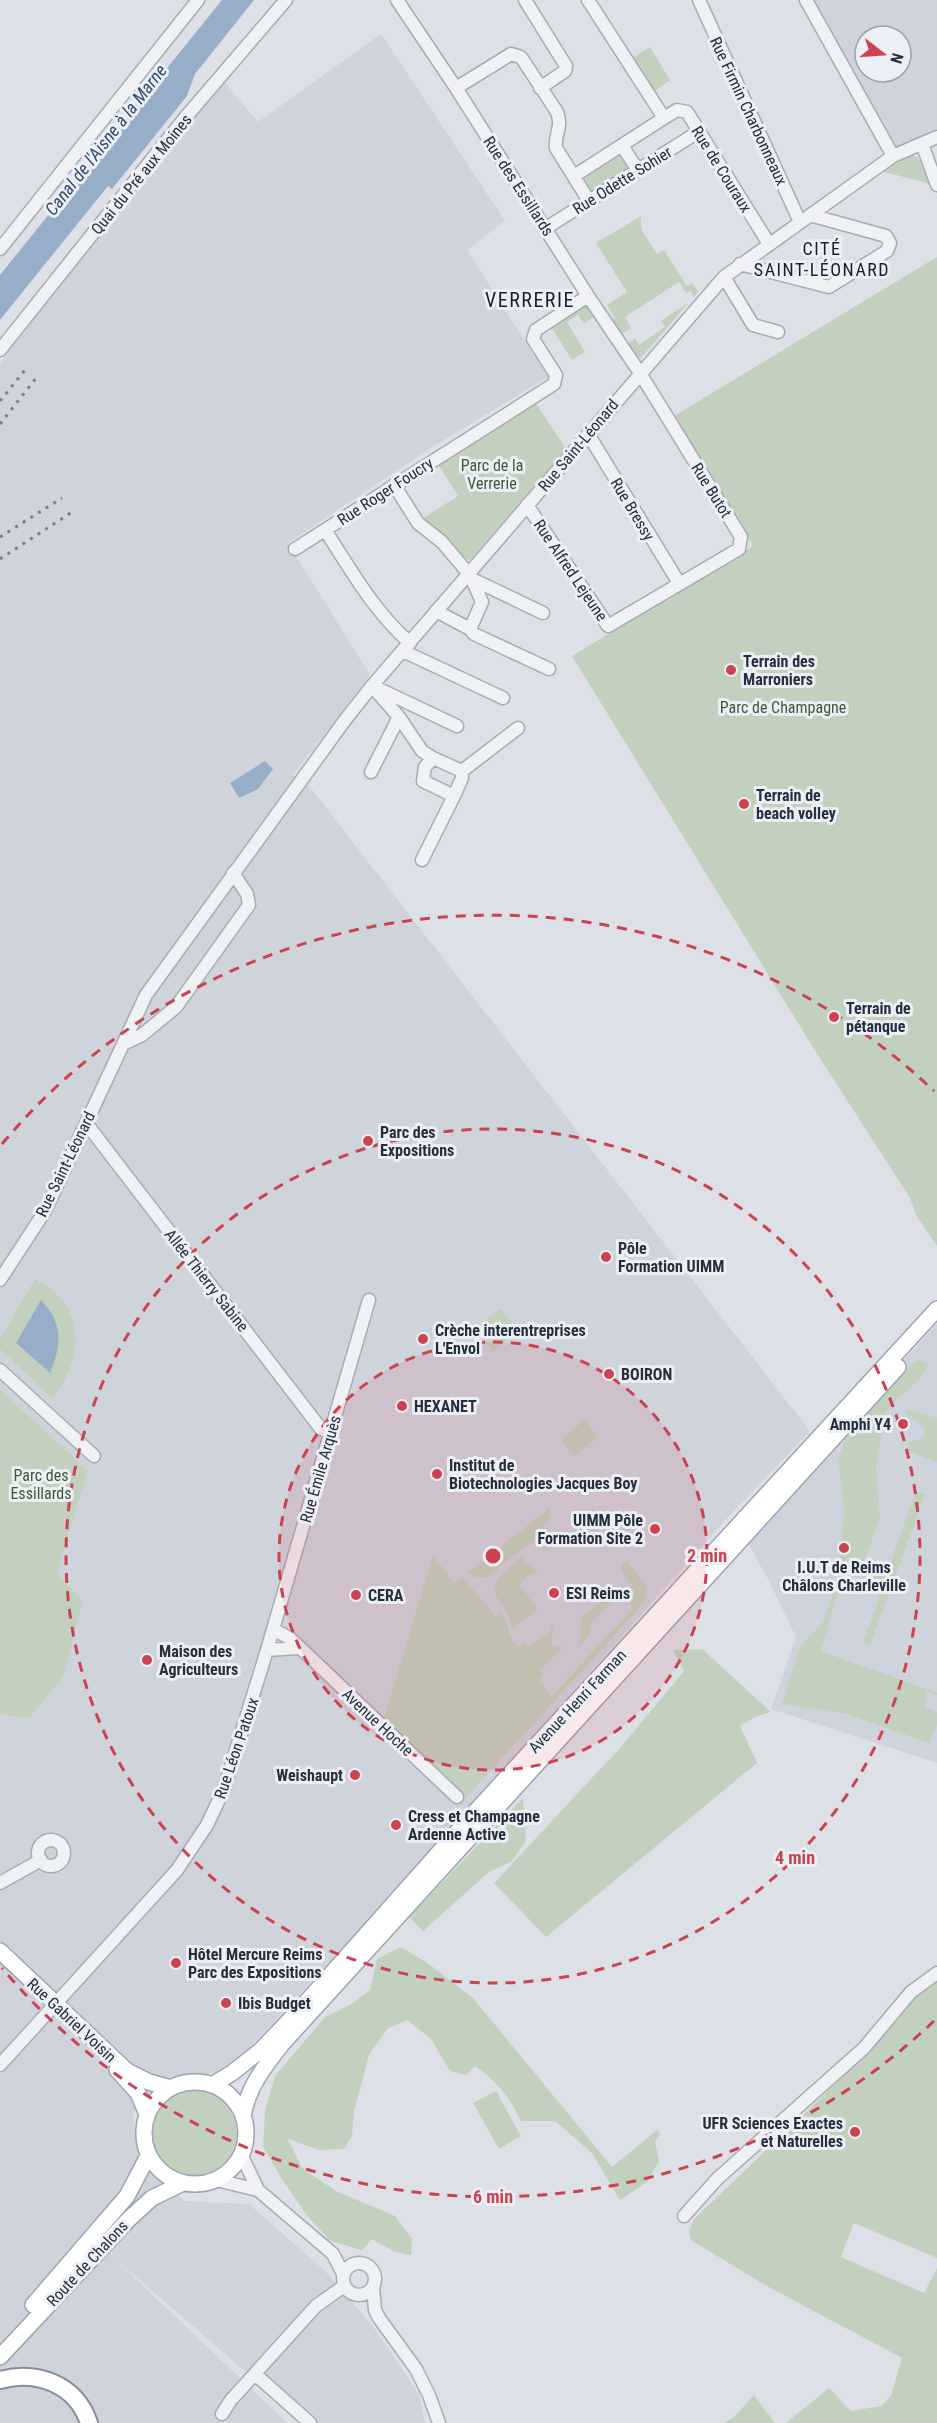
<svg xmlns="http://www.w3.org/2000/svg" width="937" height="2423" font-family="'Roboto Condensed',sans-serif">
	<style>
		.built { fill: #cfd3dc; fill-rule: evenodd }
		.green { fill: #c2d1be }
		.water { fill: #98adc7 }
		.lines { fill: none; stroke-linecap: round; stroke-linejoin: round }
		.minor-casing { stroke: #a6abb4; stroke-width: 15 }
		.major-casing { stroke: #9da4b2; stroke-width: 18 }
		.highway-casing { stroke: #858d9d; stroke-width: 20 }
		.minor { stroke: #f0f1f5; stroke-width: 12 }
		.major { stroke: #fff; stroke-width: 15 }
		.highway { stroke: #fff; stroke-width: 16 }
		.rail { stroke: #777f90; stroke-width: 3; stroke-dasharray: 3 6; stroke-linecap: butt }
		.ring { fill: none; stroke: #cc4251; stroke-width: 3; stroke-dasharray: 10 8 }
		.poi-dot { fill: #cc4251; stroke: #eceff5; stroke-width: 2 }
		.labels { text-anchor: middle; stroke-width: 6; stroke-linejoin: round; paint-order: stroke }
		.street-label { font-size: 16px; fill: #272e3d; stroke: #eceff5 }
		.park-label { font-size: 16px; fill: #3a5934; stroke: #eceff5 }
		.poi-label { font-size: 16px; font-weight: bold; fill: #272e3d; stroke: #eceff5; text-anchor: start }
		.water-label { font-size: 18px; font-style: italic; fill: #324b70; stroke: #eceff5 }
		.neighbourhood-label { font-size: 18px; letter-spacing: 1.5px; fill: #191f2e; stroke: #eceff5 }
		.quarter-label { font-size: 20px; letter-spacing: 1.5px; fill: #191f2e; stroke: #eceff5 }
		.centre { fill: #cc4251; stroke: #eceff5; stroke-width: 3 }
		.ring-label { font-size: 18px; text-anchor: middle; font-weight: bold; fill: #cc4251; stroke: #eceff5; stroke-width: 6; stroke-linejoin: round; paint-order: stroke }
	</style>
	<rect width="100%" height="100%" fill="#dde1e7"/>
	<!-- built -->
	<path class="built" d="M 810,0 L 937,0 L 937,131 L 899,148 L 891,146 ZM 865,36 L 901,36 L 901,72 L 865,72 Z
		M 381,34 L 505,221 L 467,250 L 548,377 L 426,451 L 288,543 L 370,675 L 293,775 L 307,783 L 810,1431 L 731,1514 L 382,1905 L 265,2032 L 228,2068 L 209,2074 L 159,2080 L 133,2112 L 139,2162 L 184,2201 L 249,2204 L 324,2270 L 372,2325 L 419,2394 L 425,2423 L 305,2423 L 113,2257 L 287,2423 L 0,2423 L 0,1715 L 29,1718 L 57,1573 L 88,1472 L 0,1389 L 0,363 L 222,79 L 258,122 Z
		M 937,1324 L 937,1763 L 771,1709 L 796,1637 L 769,1581 L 754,1554 L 748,1541 L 748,1532 Z"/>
	<!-- green -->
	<path class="green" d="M 650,47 L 670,80 L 653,92 L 631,59 Z
		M 617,154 L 627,166 L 625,172 L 592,193 L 589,191 L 581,177 Z
		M 913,155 L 918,158 L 930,184 L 881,171 Z
		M 641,216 L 641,229 L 657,254 L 664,250 L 687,286 L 692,283 L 698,292 L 694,297 L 690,291 L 686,293 L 679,282 L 625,317 L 631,328 L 620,335 L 611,321 L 615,318 L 607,305 L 627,292 L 596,243 Z
		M 937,257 L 937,1246 L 917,1217 L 910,1198 L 814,1049 L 572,656 L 753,546 L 674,416 Z
		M 689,302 L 641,358 L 636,356 L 627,344 L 635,338 L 639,345 L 665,327 L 661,321 Z
		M 587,305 L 594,317 L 584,323 L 578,315 L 567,322 L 585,352 L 572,360 L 551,327 Z
		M 535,402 L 566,449 L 470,560 L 463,559 L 444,536 L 422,519 L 458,496 L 438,464 Z
		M 35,1279 C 87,1305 85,1358 52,1399 L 0,1349 L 0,1338 Z
		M 500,1308 L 518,1331 L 493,1352 L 476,1328 Z
		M 919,1360 L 928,1364 L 925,1372 L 912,1387 L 897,1399 L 885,1414 L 876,1468 L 880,1518 L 862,1568 L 885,1577 L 916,1492 L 925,1495 L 870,1645 L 863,1642 L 884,1584 L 847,1571 L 842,1575 L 839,1574 L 844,1511 L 838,1459 L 846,1438 L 911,1364 Z
		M 0,1389 L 88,1471 L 57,1573 L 83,1601 L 63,1677 L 29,1718 L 0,1715 Z
		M 907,1410 L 937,1418 L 937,1462 L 908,1451 L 909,1441 L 920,1440 L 925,1434 L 924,1428 L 905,1412 Z
		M 585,1419 L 598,1437 L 574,1456 L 561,1440 Z
		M 551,1507 L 549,1520 L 542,1524 L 556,1543 L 544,1552 L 540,1546 L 531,1542 L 487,1577 L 475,1578 L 467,1573 Z
		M 433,1555 L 454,1583 L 462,1577 L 496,1616 L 502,1612 L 509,1630 L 508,1634 L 518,1647 L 524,1643 L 528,1647 L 551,1630 L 550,1627 L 554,1624 L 551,1645 L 563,1647 L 540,1671 L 543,1675 L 538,1680 L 552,1696 L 633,1608 L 630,1604 L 634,1591 L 620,1569 L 626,1560 L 647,1587 L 644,1600 L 635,1613 L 465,1799 L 383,1722 Z
		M 520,1557 L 538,1571 L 535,1573 L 533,1572 L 521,1581 L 522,1583 L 520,1585 L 539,1611 L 536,1610 L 512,1629 L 507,1612 L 495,1595 L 494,1586 L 498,1578 Z
		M 836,1583 L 840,1584 L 821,1651 L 937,1693 L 937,1695 L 927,1692 L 925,1698 L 928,1700 L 925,1707 L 937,1712 L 937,1724 L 927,1750 L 929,1743 L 847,1714 L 782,1704 L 800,1647 L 823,1622 Z
		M 622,1586 L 626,1594 L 624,1598 L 619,1594 L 588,1627 L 592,1631 L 578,1648 L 582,1616 Z
		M 702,1649 L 771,1712 L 757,1716 L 740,1726 L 757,1763 L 546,1937 L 494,1883 L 619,1749 L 684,1671 L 673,1650 Z
		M 523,1798 L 526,1841 L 511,1862 L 489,1872 L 423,1931 L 409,1917 Z
		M 401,1947 L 429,1964 L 473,1998 L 612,2167 L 657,2130 L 660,2134 L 655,2142 L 659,2161 L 647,2182 L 620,2200 L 592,2153 L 555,2121 L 521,2121 C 508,2095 499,2083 475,2066 L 467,2075 L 450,2071 L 431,2039 L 407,2020 L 387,2029 L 369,2055 L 354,2111 L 352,2136 L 344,2149 L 319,2150 L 288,2139 L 302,2168 L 336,2191 L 395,2216 L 412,2239 L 411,2255 L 395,2252 L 372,2239 L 362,2250 L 330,2241 L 307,2215 L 281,2178 L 263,2146 L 265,2111 L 275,2076 L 325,2017 L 352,2004 L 370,1990 L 377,1959 Z
		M 937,1973 L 937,2258 L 854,2223 L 841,2257 L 924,2293 L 937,2268 L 937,2423 L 786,2423 L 829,2388 L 851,2411 L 881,2406 L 891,2396 L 902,2358 L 763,2284 L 691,2240 L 689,2231 L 694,2219 L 822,2097 L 878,2034 Z
		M151 2133a43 43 0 1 1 86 0a43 43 0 1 1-86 0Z
		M 496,2091 L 521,2136 L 499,2149 L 473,2103 Z
		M 754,2395 L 775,2423 L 724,2423 L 734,2417 Z"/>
	<!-- water -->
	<path class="water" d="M 222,0 L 254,0 L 195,74 L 187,96 L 112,189 L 108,186 L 0,320 L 0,275 Z
		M 265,761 L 273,769 L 258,789 L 239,798 L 230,783 Z
		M 41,1300 C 63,1323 62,1344 50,1373 L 16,1343 Z"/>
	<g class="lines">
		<defs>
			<path id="minor" d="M 397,0 L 456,88 L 588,296 L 640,373 L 741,537 L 739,549 L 608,626 L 527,505
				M 525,0 L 566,66 L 565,71 L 540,88
				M 588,0 L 664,118 L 677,110 L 687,112 L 769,244
				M 699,0 L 800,222
				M 806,0 L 893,156
				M 456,88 L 511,54 L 521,57 L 557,112 C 563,128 554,134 556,148 L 589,201
				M 922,144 L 937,185
				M 623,147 L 637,169
				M 574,176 L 664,118
				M 546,228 L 698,132
				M 0,249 L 198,0
				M 740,264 L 829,287 L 887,251 L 890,243 L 886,236 L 810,215
				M 724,277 L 753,325 L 778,332
				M 0,350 L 184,119 L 286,0
				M 588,434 L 679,583
				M 394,485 L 418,523 L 442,542 L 463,567 L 472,579 L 482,602 L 470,629 L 436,611
				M 325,530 C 351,570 373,610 410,643
				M 295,549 L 554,384 L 556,375 L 533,339 L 536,330 L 588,296
				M 472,579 L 543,613
				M 470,629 L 474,634 L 549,669
				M 403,651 L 503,698
				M 372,686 L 399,717 L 422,751 L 433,758 L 425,767 L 423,781 L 454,796 L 462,778 L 462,771 L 433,758
				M 377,688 L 457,726
				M 462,771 L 518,728
				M 371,772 L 399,717
				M 422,860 L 454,796
				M 123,1044 L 142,1035 L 176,1007 L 249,905 L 247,894 L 233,873
				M 86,1123 L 321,1429 L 330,1433
				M 0,1280 L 45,1211 L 146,995 L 345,720 L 372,686 L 724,277 L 893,156 L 937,137
				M 0,1370 L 94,1456
				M 273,1629 L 291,1639 L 457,1797
				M 267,1650 L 298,1648
				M38 1853a13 13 0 1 1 26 0a13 13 0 1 1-26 0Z
				M 0,1883 L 41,1860
				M 0,2065 L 177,1870 L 207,1825 L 224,1789 L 267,1650 L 369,1300
				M 241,2154 L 258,2190
				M 216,2180 L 258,2190 L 333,2254 L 343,2274
				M 684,2216 L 717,2179 L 864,2048 L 911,1992 L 937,1973
				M343 2279a16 16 0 1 1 32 0a16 16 0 1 1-32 0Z
				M 373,2287 L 375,2310 L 379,2318 L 416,2369 L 429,2395 L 439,2423
				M 255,2374 L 310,2423
				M 222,2414 L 231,2400 L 316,2306 L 344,2286"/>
			<path id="major" d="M 0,1951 L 127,2071 L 149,2082 L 171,2088
				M 117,2070 L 138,2093 L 147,2114
				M144 2133a51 51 0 1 1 102 0a51 51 0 1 1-102 0Z
				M 212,2085 L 232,2073 L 261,2050 L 300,2009 L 475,1812 L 937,1309
				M 243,2116 C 248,2087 264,2067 282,2044 L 898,1367
				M 33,2305 L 127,2196 L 148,2156
				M 0,2357 L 128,2220 L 152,2198 L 183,2183"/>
			<path id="highway" d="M 0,2380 C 37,2370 76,2384 89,2423"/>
		</defs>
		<!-- minor casing -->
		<use href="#minor" class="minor-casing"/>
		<!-- major casing -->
		<use href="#major" class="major-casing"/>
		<!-- highway casing -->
		<use href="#highway" class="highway-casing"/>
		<!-- minor -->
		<use href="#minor" class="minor"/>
		<!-- major -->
		<use href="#major" class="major"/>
		<!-- highway -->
		<use href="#highway" class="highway"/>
		<!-- rail -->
		<path class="rail" d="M 0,401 L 25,370
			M 0,424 L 37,377
			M 0,537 L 62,498
			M 0,559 L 72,512"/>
	</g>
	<!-- distance rings -->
	<circle cx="493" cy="1556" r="214" fill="#cc4251" fill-opacity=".12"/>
	<g class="ring">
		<circle cx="493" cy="1556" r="214"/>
		<circle cx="493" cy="1556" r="427"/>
		<path d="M934 2021A641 641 0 0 1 2 1968M2 1144A641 641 0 0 1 934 1091"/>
	</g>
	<!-- markers -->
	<g class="poi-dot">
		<circle cx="731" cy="670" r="6"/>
		<circle cx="744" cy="804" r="6"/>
		<circle cx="834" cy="1017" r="6"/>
		<circle cx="368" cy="1141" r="6"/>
		<circle cx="606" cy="1257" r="6"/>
		<circle cx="423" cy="1339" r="6"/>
		<circle cx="609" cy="1374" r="6"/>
		<circle cx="402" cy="1406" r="6"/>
		<circle cx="903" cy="1424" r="6"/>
		<circle cx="437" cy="1474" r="6"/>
		<circle cx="655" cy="1529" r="6"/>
		<circle cx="844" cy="1548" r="6"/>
		<circle cx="554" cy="1593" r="6"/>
		<circle cx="356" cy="1595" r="6"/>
		<circle cx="147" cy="1660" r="6"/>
		<circle cx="355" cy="1775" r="6"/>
		<circle cx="396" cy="1825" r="6"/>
		<circle cx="176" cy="1963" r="6"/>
		<circle cx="226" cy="2003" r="6"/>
		<circle cx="855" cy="2132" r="6"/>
	</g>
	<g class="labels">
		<!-- street labels -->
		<g class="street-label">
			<text transform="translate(749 111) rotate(65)" y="6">Rue Firmin Charbonneaux</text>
			<text transform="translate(722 169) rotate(58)" y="6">Rue de Couraux</text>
			<text transform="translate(141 174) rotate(-51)" y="6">Quai du Pré aux Moines</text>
			<text transform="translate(622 180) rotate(-32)" y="6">Rue Odette Sohier</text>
			<text transform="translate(519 186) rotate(57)" y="6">Rue des Essillards</text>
			<text transform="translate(578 445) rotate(-50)" y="6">Rue Saint-Léonard</text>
			<text transform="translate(712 490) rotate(58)" y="6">Rue Butot</text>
			<text transform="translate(385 491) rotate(-33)" y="6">Rue Roger Foucry</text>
			<text transform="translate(633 509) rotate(59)" y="6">Rue Bressy</text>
			<text transform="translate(571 570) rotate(56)" y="6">Rue Alfred Lejeune</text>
			<text transform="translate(65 1164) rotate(-64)" y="6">Rue Saint-Léonard</text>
			<text transform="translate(207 1280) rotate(52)" y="6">Allée Thierry Sabine</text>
			<text transform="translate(320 1469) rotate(-74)" y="6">Rue Émile Arquès</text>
			<text transform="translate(577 1701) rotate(-47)" y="6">Avenue Henri Farman</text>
			<text transform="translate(378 1722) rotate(43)" y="6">Avenue Hoche</text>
			<text transform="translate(236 1748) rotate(-71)" y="6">Rue Léon Patoux</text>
			<text transform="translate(72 2020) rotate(43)" y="6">Rue Gabriel Voisin</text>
			<text transform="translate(87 2263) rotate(-47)" y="6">Route de Chalons</text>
		</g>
		<!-- park labels -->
		<g class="park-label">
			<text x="492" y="471">Parc de la<tspan x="492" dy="18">Verrerie</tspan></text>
			<text x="783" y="713">Parc de Champagne</text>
			<text x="41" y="1481">Parc des<tspan x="41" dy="18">Essillards</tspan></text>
		</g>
		<!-- poi labels -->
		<g class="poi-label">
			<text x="743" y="667">Terrain des<tspan x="743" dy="18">Marroniers</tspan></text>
			<text x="756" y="801">Terrain de<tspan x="756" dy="18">beach volley</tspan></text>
			<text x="846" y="1014">Terrain de<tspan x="846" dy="18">pétanque</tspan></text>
			<text x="380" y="1138">Parc des<tspan x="380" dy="18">Expositions</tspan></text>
			<text x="618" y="1254">Pôle<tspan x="618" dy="18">Formation UIMM</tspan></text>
			<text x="435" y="1336">Crèche interentreprises<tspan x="435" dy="18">L'Envol</tspan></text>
			<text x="621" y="1380">BOIRON</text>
			<text x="414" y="1412">HEXANET</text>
			<text x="891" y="1430" text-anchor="end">Amphi Y4</text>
			<text x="449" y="1471">Institut de<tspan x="449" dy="18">Biotechnologies Jacques Boy</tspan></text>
			<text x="643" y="1526" text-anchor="end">UIMM Pôle<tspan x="643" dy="18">Formation Site 2</tspan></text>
			<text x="844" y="1573" text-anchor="middle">I.U.T de Reims<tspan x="844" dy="18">Châlons Charleville</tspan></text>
			<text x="566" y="1599">ESI Reims</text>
			<text x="368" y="1601">CERA</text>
			<text x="159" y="1657">Maison des<tspan x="159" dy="18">Agriculteurs</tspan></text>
			<text x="343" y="1781" text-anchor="end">Weishaupt</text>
			<text x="408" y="1822">Cress et Champagne<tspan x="408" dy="18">Ardenne Active</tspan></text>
			<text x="188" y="1960">Hôtel Mercure Reims<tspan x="188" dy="18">Parc des Expositions</tspan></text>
			<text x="238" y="2009">Ibis Budget</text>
			<text x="843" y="2129" text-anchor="end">UFR Sciences Exactes<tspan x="843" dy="18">et Naturelles</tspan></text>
		</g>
		<!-- water labels -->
		<g class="water-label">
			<text transform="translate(106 140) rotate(-52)" y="6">Canal de l'Aisne à la Marne</text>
		</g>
		<!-- neighbourhood labels -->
		<g class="neighbourhood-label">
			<text x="822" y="255">CITÉ<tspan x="822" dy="21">SAINT-LÉONARD</tspan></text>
		</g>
		<!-- quarter labels -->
		<g class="quarter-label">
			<text x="530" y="307">VERRERIE</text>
		</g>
	</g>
	<circle cx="493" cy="1556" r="9" class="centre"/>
	<g class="ring-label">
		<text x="707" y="1562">2 min</text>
		<text x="795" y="1864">4 min</text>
		<text x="493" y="2203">6 min</text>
	</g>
	<!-- north arrow -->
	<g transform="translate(883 54) rotate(107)"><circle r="28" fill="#eceff5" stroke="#9da2ab" stroke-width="1.5"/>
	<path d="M0-4.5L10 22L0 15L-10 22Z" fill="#cc4251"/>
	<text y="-9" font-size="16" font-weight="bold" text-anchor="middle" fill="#272e3d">N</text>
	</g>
</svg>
